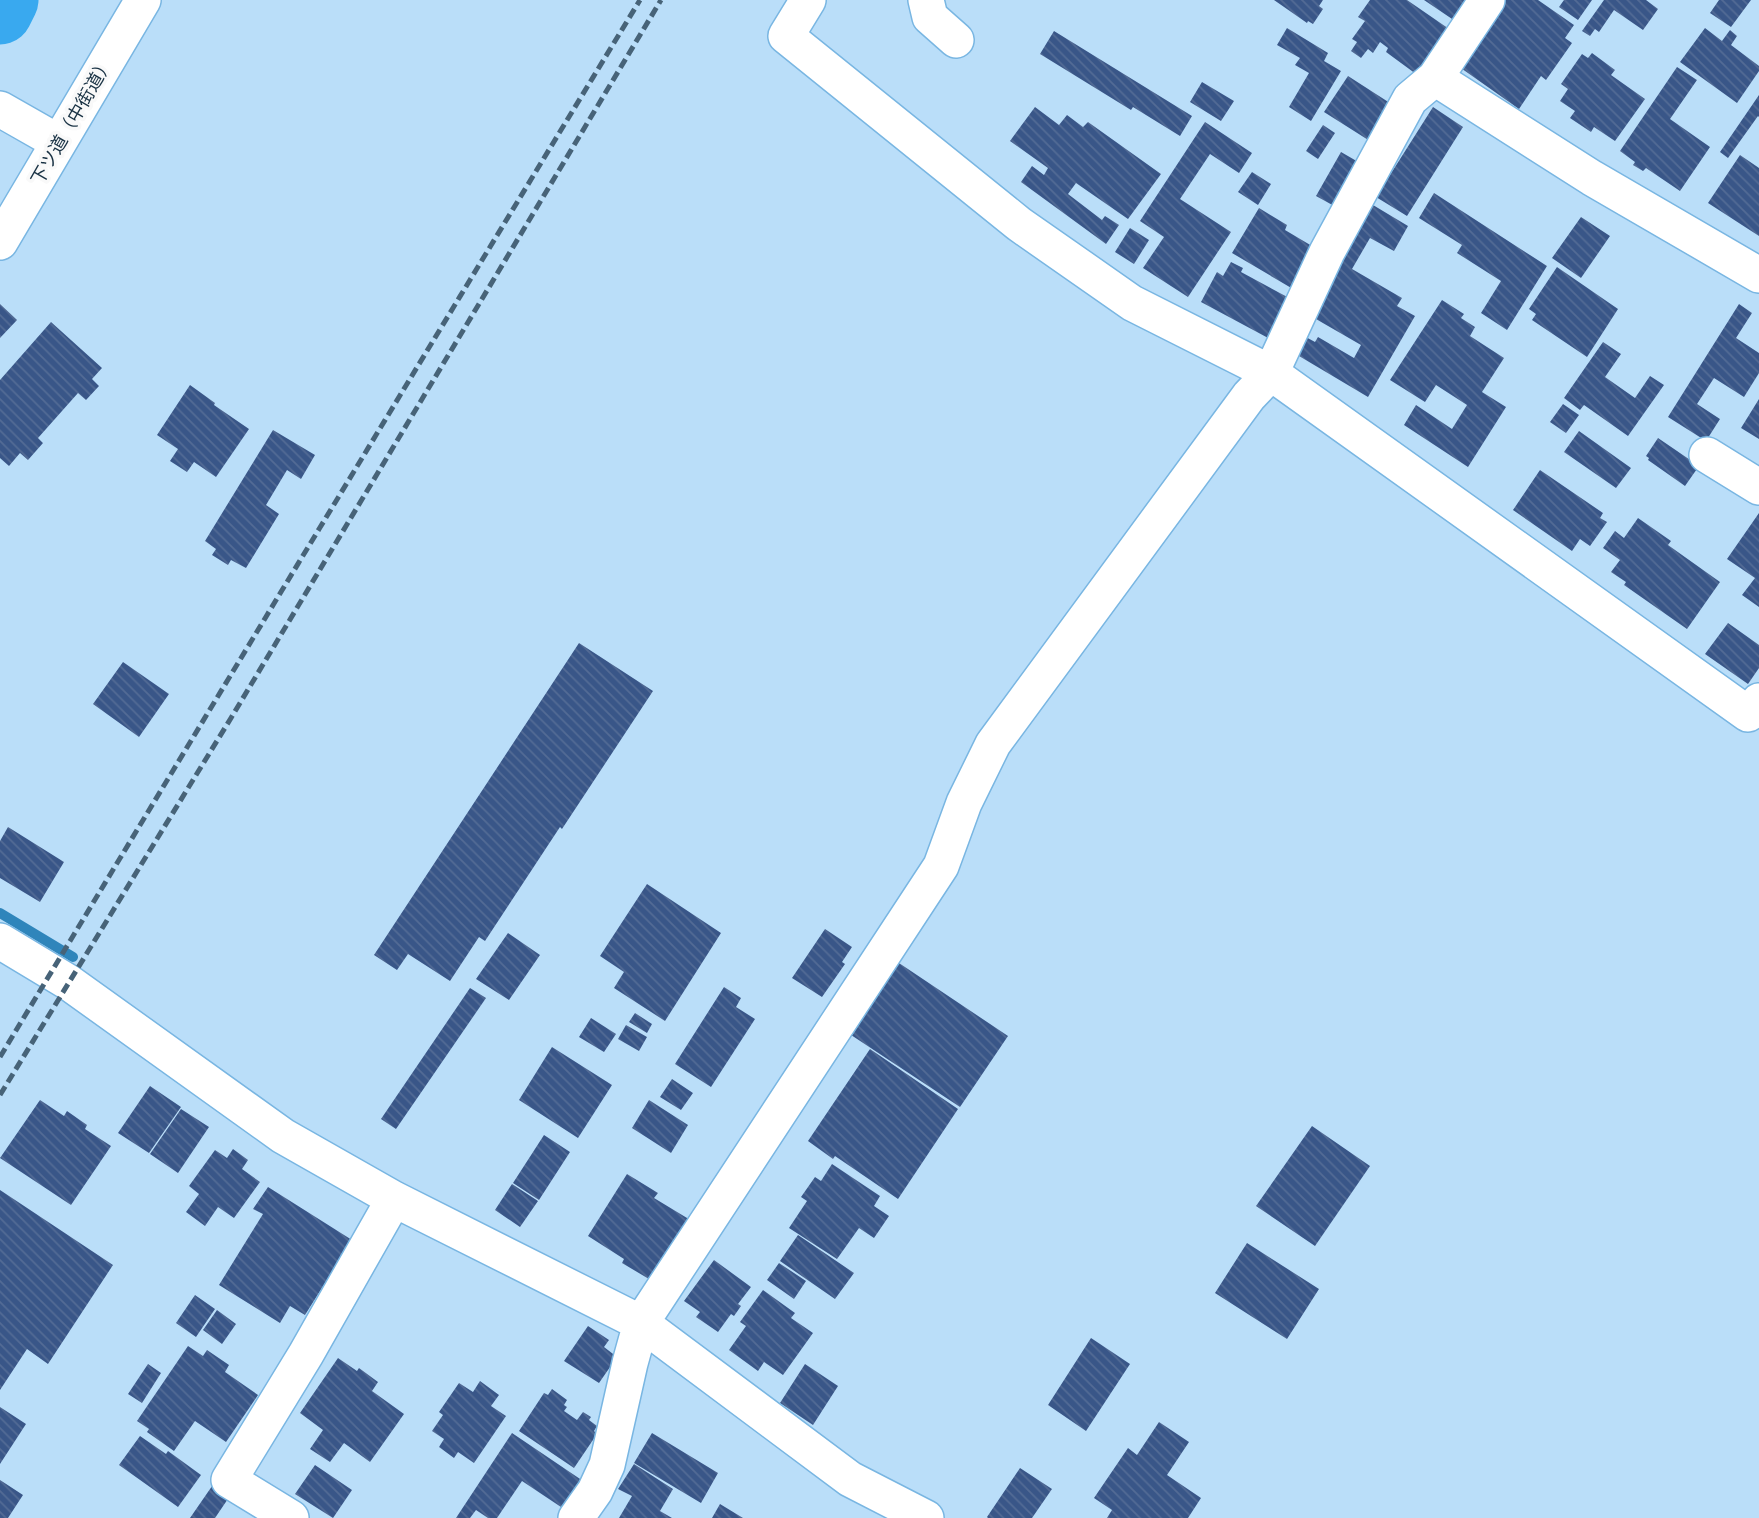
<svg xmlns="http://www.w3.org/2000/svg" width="1759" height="1518" font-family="'Work Sans','Noto Sans JP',sans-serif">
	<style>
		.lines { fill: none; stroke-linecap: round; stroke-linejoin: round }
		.stream { stroke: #2f85bb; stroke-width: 10 }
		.river { stroke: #39a9ef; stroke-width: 65 }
		.building { fill: url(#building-back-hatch) }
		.minor-casing { stroke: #79b6e2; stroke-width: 38 }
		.minor { stroke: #fff; stroke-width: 35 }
		.rail { stroke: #476378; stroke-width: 5; stroke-dasharray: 10 5; stroke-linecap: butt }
		.labels { text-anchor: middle; stroke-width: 7; stroke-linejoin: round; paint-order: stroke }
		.street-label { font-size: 18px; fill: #183143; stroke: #f9f9f9 }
	</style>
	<defs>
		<pattern id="building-back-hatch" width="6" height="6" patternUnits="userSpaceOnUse" patternTransform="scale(1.75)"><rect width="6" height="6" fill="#395688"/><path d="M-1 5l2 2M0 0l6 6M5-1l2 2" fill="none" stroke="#536b95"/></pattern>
	</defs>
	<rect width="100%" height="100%" fill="#badef9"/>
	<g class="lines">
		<!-- stream -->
		<path class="stream" d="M 0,913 L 73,957"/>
		<!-- river -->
		<path class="river" d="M 0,12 L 6,0"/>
	</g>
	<!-- building -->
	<path class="building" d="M 1274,0 L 1323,0 L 1319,6 L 1323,9 L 1313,24 L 1308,21 L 1307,23 Z
		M 1370,0 L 1407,0 L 1452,31 L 1437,53 L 1433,50 L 1416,74 L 1386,52 L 1388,48 L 1380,42 L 1373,53 L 1368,49 L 1361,58 L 1351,51 L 1357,42 L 1352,39 L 1365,21 L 1358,17 Z
		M 1424,0 L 1473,0 L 1458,23 Z
		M 1505,0 L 1538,0 L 1574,25 L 1565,38 L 1572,43 L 1546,80 L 1541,76 L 1519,109 L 1458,66 Z
		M 1564,0 L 1592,0 L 1578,20 L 1559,7 Z
		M 1604,0 L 1646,0 L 1658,9 L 1643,30 L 1614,10 L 1599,32 L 1595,29 L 1590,36 L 1582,31 Z
		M 1719,0 L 1751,0 L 1731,27 L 1710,13 Z
		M 1287,28 L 1328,53 L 1324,61 L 1341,71 L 1311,121 L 1289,107 L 1309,73 L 1295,65 L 1300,58 L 1277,45 Z
		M 1705,28 L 1722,41 L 1730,30 L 1737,36 L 1731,45 L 1759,66 L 1759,71 L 1737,103 L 1680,62 Z
		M 1054,31 L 1192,116 L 1180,136 L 1133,107 L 1131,110 L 1040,54 Z
		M 1592,53 L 1615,70 L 1611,75 L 1645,99 L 1615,141 L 1594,127 L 1591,132 L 1570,118 L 1575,111 L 1560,101 L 1568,89 L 1561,84 L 1582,54 L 1588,58 Z
		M 1677,67 L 1697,80 L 1670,119 L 1710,147 L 1680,191 L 1646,168 L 1643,171 L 1633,165 L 1635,162 L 1620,151 Z
		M 1348,76 L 1393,105 L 1373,143 L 1324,112 Z
		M 1202,82 L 1234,101 L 1221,121 L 1190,102 Z
		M 1759,95 L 1759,117 L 1758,116 L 1728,158 L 1720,152 Z
		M 1035,107 L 1059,125 L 1067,115 L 1083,127 L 1088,122 L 1161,174 L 1128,219 L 1076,183 L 1068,194 L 1102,220 L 1105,216 L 1119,225 L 1106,244 L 1021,182 L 1032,166 L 1044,175 L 1048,168 L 1010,141 Z
		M 1433,107 L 1463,127 L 1407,216 L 1376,197 Z
		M 1205,122 L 1252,153 L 1239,173 L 1210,154 L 1180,199 L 1231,232 L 1188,297 L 1143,268 L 1164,237 L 1140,221 Z
		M 1323,125 L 1335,133 L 1318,159 L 1306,151 Z
		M 1341,152 L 1360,163 L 1336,207 L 1316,196 Z
		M 1740,155 L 1759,168 L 1759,236 L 1708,203 Z
		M 1252,172 L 1271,184 L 1258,205 L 1238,192 Z
		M 1434,193 L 1547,266 L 1507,330 L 1481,313 L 1501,281 L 1457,253 L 1462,245 L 1419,218 Z
		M 1373,205 L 1408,226 L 1394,251 L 1370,238 L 1352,269 L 1402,298 L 1397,306 L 1415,316 L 1368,397 L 1294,353 L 1304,336 L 1315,342 L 1318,337 L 1354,358 L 1361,345 L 1309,315 Z
		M 1259,208 L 1287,225 L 1285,230 L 1317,249 L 1293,289 L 1232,253 Z
		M 1581,217 L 1610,236 L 1581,278 L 1552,258 Z
		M 1130,228 L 1149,240 L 1134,264 L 1115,252 Z
		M 1231,262 L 1243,268 L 1241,272 L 1291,299 L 1270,339 L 1201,302 L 1217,272 L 1223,276 Z
		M 1557,267 L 1618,309 L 1587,357 L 1532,320 L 1536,314 L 1529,309 Z
		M 1442,300 L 1464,314 L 1461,318 L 1475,327 L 1470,336 L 1504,358 L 1482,392 L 1506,407 L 1468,467 L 1404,425 L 1416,405 L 1452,429 L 1467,405 L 1436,385 L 1425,402 L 1390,380 Z
		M 0,304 L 17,320 L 0,338 Z
		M 1739,304 L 1752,313 L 1736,338 L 1759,353 L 1759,373 L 1744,397 L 1714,378 L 1697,404 L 1720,419 L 1706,441 L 1668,417 Z
		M 51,322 L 102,368 L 92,379 L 99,386 L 86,400 L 78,393 L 38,438 L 43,443 L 28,460 L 20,453 L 9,466 L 0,458 L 0,380 Z
		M 1603,342 L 1621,354 L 1605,377 L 1635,398 L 1650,376 L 1664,385 L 1628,436 L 1584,405 L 1580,410 L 1564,398 Z
		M 190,385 L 215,403 L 214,405 L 249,429 L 216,477 L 194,462 L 187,472 L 170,461 L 178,449 L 157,435 Z
		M 1759,399 L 1759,439 L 1741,428 Z
		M 1563,404 L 1579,415 L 1566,433 L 1550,422 Z
		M 273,430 L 315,455 L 301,479 L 287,470 L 266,505 L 279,514 L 246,568 L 231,560 L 228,565 L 212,555 L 216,549 L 205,541 Z
		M 1579,431 L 1631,468 L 1616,488 L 1564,452 Z
		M 1658,438 L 1699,466 L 1685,486 L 1648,460 L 1649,458 L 1646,456 Z
		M 1540,470 L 1603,513 L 1600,518 L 1607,522 L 1590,546 L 1580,539 L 1572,551 L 1513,510 Z
		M 1759,513 L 1759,607 L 1742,595 L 1755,578 L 1727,559 Z
		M 1638,518 L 1671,541 L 1668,545 L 1720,582 L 1687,629 L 1624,585 L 1626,582 L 1611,572 L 1620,560 L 1603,548 L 1615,531 L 1624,538 Z
		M 1728,623 L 1759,645 L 1759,668 L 1748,684 L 1705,654 Z
		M 579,643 L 653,691 L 562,829 L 560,827 L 485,941 L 479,937 L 450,981 L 408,954 L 397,970 L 374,955 Z
		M 123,662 L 169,694 L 139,737 L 93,704 Z
		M 8,827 L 64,862 L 40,902 L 0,878 L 0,841 Z
		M 647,884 L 721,933 L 665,1021 L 614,988 L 624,972 L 600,956 Z
		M 825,929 L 852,947 L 842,962 L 845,964 L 822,997 L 792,978 Z
		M 508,933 L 540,955 L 509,1000 L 476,979 Z
		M 893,959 L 1008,1036 L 960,1107 L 845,1031 Z
		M 724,987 L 741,998 L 736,1007 L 755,1019 L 711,1087 L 675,1064 Z
		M 470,988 L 486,998 L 396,1129 L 381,1119 Z
		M 635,1013 L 652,1024 L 647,1033 L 629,1022 Z
		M 591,1018 L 616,1034 L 604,1052 L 579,1037 Z
		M 626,1025 L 647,1037 L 639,1051 L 618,1039 Z
		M 552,1047 L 612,1085 L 578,1138 L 519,1100 Z
		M 870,1049 L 958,1109 L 898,1199 L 835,1156 L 833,1159 L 808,1141 Z
		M 672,1079 L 693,1093 L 681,1110 L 660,1097 Z
		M 150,1086 L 181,1107 L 149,1153 L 118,1133 Z
		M 40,1100 L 64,1116 L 67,1111 L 87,1125 L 85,1129 L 111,1146 L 71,1205 L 0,1158 Z
		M 649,1100 L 688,1125 L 671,1153 L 632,1128 Z
		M 181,1109 L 209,1127 L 178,1173 L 150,1154 Z
		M 1312,1126 L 1370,1166 L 1315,1246 L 1256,1206 Z
		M 544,1135 L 570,1152 L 539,1200 L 513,1183 Z
		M 233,1149 L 248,1160 L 242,1169 L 260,1182 L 234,1218 L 218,1207 L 205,1226 L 186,1212 L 199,1194 L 189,1186 L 215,1150 L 227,1158 Z
		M 832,1164 L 880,1196 L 874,1206 L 889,1216 L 874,1238 L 859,1228 L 837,1259 L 789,1228 L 807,1201 L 801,1197 L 815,1177 L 821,1181 Z
		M 627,1174 L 658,1193 L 654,1198 L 692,1221 L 654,1282 L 622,1263 L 624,1259 L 588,1236 Z
		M 512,1184 L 538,1201 L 520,1227 L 495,1210 Z
		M 268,1187 L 352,1240 L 305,1315 L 290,1306 L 280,1323 L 219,1285 L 263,1214 L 253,1209 Z
		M 0,1190 L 113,1265 L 48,1364 L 27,1349 L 0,1390 Z
		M 798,1235 L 854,1273 L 835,1299 L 780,1261 Z
		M 1247,1243 L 1319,1289 L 1287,1339 L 1215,1293 Z
		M 714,1260 L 751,1287 L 738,1304 L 741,1306 L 734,1316 L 731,1314 L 718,1332 L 696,1317 L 700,1312 L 684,1301 Z
		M 779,1263 L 806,1281 L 794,1299 L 767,1280 Z
		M 763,1290 L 795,1313 L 791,1318 L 813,1333 L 783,1375 L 764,1362 L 758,1371 L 729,1350 L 746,1326 L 740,1322 Z
		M 195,1295 L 215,1309 L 196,1337 L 176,1323 Z
		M 217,1310 L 236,1324 L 222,1344 L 203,1330 Z
		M 588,1326 L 609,1340 L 604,1347 L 617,1357 L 599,1383 L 564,1361 Z
		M 1091,1338 L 1130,1364 L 1086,1431 L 1048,1405 Z
		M 188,1346 L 203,1356 L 207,1350 L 229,1365 L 225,1372 L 258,1395 L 226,1442 L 195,1421 L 174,1451 L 147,1432 L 149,1429 L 137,1421 Z
		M 338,1358 L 357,1371 L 359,1368 L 378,1382 L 372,1391 L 404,1414 L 370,1462 L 344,1443 L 330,1462 L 310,1449 L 323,1430 L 300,1413 Z
		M 148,1364 L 161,1373 L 142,1403 L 128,1394 Z
		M 805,1364 L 838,1386 L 813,1425 L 780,1403 Z
		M 480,1381 L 499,1395 L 491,1406 L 506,1416 L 474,1463 L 458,1452 L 454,1458 L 439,1447 L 444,1439 L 432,1431 L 443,1415 L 439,1412 L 459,1383 L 473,1392 Z
		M 552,1389 L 567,1400 L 564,1405 L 567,1407 L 564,1411 L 577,1420 L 583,1412 L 591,1417 L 589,1420 L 597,1426 L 594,1431 L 597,1434 L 574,1468 L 519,1431 L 544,1393 L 548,1395 Z
		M 0,1407 L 26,1424 L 0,1464 Z
		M 1159,1422 L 1189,1442 L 1167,1475 L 1201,1498 L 1188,1518 L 1107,1518 L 1112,1510 L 1094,1498 L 1128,1448 L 1137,1455 Z
		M 512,1433 L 589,1485 L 570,1513 L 522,1481 L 497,1518 L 488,1518 L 476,1510 L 470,1518 L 456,1518 Z
		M 652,1433 L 718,1473 L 701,1503 L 634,1463 Z
		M 140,1436 L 166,1454 L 168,1451 L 201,1475 L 178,1507 L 119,1465 Z
		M 634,1464 L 673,1489 L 660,1511 L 672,1518 L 619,1518 L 632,1496 L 618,1489 Z
		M 315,1465 L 352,1490 L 333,1518 L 295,1494 Z
		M 1020,1468 L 1052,1489 L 1032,1518 L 988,1518 L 987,1517 Z
		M 219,1476 L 236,1487 L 215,1518 L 190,1518 Z
		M 0,1480 L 23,1495 L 8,1518 L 0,1518 Z
		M 720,1504 L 743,1518 L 712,1518 Z"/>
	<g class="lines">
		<defs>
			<path id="minor" d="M 808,0 L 786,36 L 1019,224 L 1132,303 L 1271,373 L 1748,714 L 1759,701
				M 926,0 L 930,17 L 956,40
				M 1435,78 L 1592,178 L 1759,275
				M 0,109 L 58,142
				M 0,242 L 143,0
				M 1707,455 L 1759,487
				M 0,941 L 68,982 L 283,1136 L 394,1199 L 641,1323 L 850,1479 L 926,1518
				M 291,1518 L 229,1480 L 306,1354 L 394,1199
				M 576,1518 L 595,1491 L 607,1465 L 630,1363 L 641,1323 L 941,866 L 964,803 L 993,744 L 1249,396 L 1271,373 L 1327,252 L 1410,99 L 1435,78 L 1487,0"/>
		</defs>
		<!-- minor casing -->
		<use href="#minor" class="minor-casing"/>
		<!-- minor -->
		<use href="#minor" class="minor"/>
		<!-- rail -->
		<path class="rail" d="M 0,1057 C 213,704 426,352 640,0
			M 0,1095 L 231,718 L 661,0"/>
	</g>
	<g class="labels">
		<!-- street labels -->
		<g class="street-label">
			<text transform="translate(72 121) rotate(-60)" y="6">下ツ道（中街道）</text>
		</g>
	</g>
</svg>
